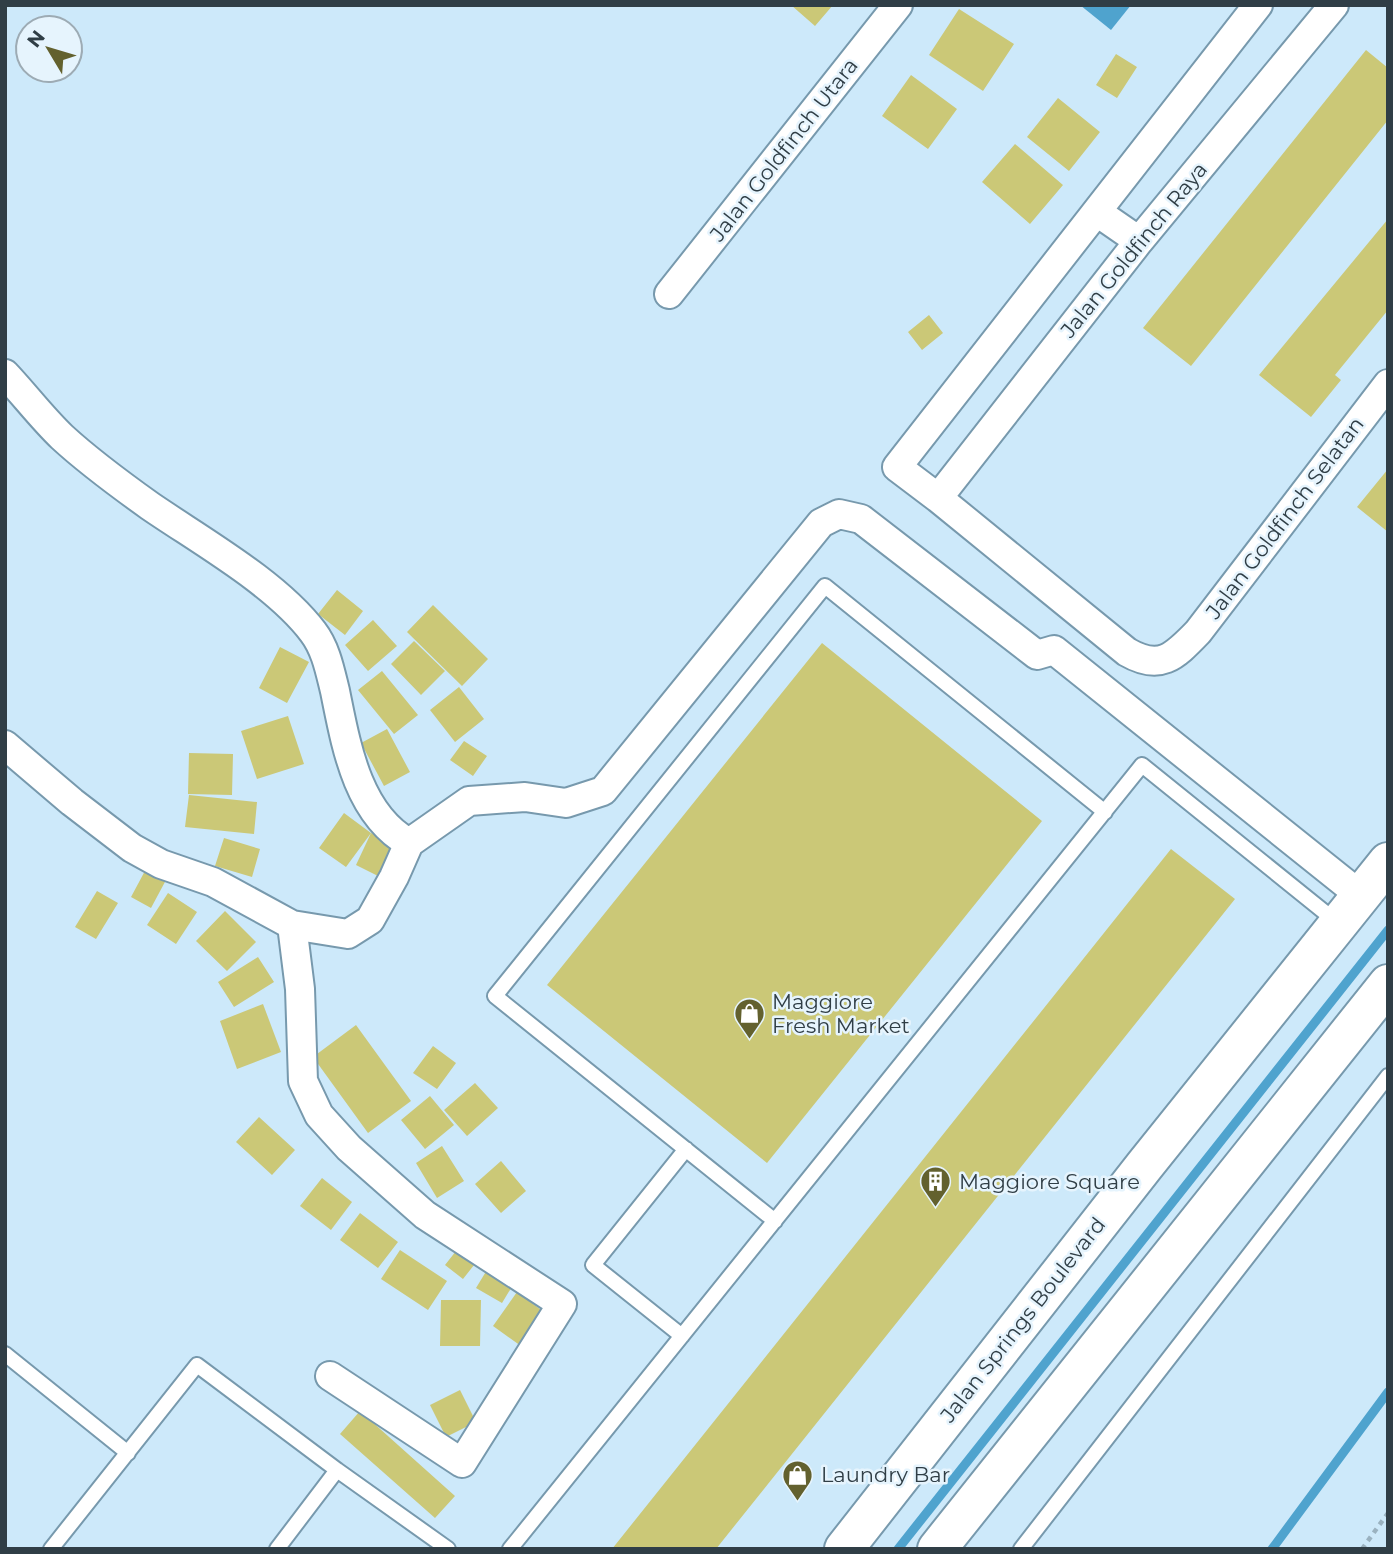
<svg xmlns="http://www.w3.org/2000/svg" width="1393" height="1554" font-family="Montserrat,sans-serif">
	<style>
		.water { fill: #4fa3ce }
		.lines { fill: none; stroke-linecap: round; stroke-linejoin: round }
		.stream { stroke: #4fa3ce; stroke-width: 9 }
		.building { fill: #cbc877 }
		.lane-casing { stroke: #7799ad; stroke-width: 18 }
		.street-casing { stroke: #7799ad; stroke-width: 32 }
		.secondary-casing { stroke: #7799ad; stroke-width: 42 }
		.path { stroke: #9ab2c0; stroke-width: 4.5; stroke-dasharray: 5 5; stroke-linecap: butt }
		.lane { stroke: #fff; stroke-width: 14 }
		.street { stroke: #fff; stroke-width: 28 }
		.secondary { stroke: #fff; stroke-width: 38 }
		.labels { text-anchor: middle; stroke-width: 5; stroke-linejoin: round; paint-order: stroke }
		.street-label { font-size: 21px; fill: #303e46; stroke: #e6f4fd }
		.poi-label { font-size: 21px; fill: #303e46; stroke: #e6f4fd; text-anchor: start }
	</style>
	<rect width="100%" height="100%" fill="#cde9fa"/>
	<!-- water -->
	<path class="water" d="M 1080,5 L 1131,5 L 1111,30 Z"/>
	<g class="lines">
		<!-- stream -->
		<path class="stream" d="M 898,1549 L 1388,930
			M 1272,1549 L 1388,1392"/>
	</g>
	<!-- building -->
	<path class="building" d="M 791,5 L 833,5 L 815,26 Z
		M 959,9 L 1014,44 L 983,91 L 929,55 Z
		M 1366,50 L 1388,68 L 1388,120 L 1191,366 L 1143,328 Z
		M 1116,54 L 1137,67 L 1117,98 L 1096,85 Z
		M 911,75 L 957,109 L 928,149 L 882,116 Z
		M 1058,98 L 1100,132 L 1069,171 L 1027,137 Z
		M 1015,144 L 1063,185 L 1030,224 L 982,182 Z
		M 1388,219 L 1388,310 L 1335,375 L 1341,380 L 1311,417 L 1259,375 Z
		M 929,315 L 943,333 L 922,350 L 908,332 Z
		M 1388,469 L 1388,532 L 1357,507 Z
		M 337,590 L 363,611 L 345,635 L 318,614 Z
		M 433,605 L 488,659 L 462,686 L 407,632 Z
		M 373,620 L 397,646 L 368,671 L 345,645 Z
		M 414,641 L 445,671 L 421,695 L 391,664 Z
		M 822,643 L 1042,821 L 767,1163 L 547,985 Z
		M 280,647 L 309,662 L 287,703 L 259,688 Z
		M 382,671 L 418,715 L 394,734 L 358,690 Z
		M 459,687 L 484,719 L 455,742 L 430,710 Z
		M 288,716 L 304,764 L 257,779 L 241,731 Z
		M 387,729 L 410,772 L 384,786 L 361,743 Z
		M 464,741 L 487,756 L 473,776 L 450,760 Z
		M 189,753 L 233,754 L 232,795 L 188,794 Z
		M 189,795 L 257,802 L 254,834 L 185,827 Z
		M 344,813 L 371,833 L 346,867 L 319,848 Z
		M 371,833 L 396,845 L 380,877 L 356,865 Z
		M 224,838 L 260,849 L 252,877 L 215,866 Z
		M 1171,849 L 1235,899 L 716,1549 L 612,1549 Z
		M 146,869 L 166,880 L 151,908 L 131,897 Z
		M 97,891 L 118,903 L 96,939 L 75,927 Z
		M 168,893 L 197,912 L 176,944 L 147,925 Z
		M 225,911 L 256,942 L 227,971 L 196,941 Z
		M 258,957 L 274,982 L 234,1007 L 218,982 Z
		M 263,1004 L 281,1052 L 237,1069 L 220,1021 Z
		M 356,1025 L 411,1101 L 368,1133 L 313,1057 Z
		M 433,1046 L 456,1063 L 437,1089 L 413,1073 Z
		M 475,1083 L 498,1108 L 467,1136 L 444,1110 Z
		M 430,1096 L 454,1125 L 425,1149 L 401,1120 Z
		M 259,1117 L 295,1150 L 272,1175 L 236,1142 Z
		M 442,1146 L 464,1181 L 437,1198 L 416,1163 Z
		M 501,1161 L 526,1191 L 501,1213 L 475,1184 Z
		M 322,1178 L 352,1202 L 331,1230 L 300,1206 Z
		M 360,1213 L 398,1242 L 378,1268 L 340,1240 Z
		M 460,1246 L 478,1260 L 463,1279 L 445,1265 Z
		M 400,1250 L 447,1281 L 428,1310 L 381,1279 Z
		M 490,1265 L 516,1280 L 502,1303 L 476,1288 Z
		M 517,1292 L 552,1318 L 528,1351 L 493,1326 Z
		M 441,1300 L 481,1300 L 480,1346 L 440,1346 Z
		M 460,1390 L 476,1422 L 446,1437 L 430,1405 Z
		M 360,1411 L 455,1496 L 435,1518 L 340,1434 Z"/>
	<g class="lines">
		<defs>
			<path id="lane" d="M 775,1221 L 495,996 L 825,586 L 1105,812
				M 682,1336 L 593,1265 L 686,1149
				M 5,1354 L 128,1453
				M 51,1549 L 197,1365 L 337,1470 L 448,1549
				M 277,1549 L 337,1470
				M 510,1549 L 1142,765 L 1338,923
				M 1021,1549 L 1388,1076"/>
			<path id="street" d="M 1258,5 L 897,467 L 938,498 L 1127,652 C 1160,671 1174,657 1198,632 L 1388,384
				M 1097,212 L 1139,241
				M 669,294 L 898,5
				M 5,374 C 24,394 42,418 62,437 C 87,460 122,486 150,506 C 201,541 276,583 313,632 C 326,649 330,671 335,691 C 346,745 357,814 409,843
				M 938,498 L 1139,241 L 1334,5
				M 5,745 L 72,802 L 132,848 L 161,864 L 213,882 L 292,925 L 348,934 L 370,920 L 394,877 L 409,843 L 469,801 L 525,797 L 566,803 L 603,791 L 821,523 L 839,514 L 861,519 L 1037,655 L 1054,650 L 1360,895
				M 292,925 L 300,989 L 303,1081 L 319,1115 L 349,1148 L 425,1215 L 562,1304 L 462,1463 L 330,1376"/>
			<path id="secondary" d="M 844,1549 L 1145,1165 L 1388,862
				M 937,1549 L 1388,984"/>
		</defs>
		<!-- lane casing -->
		<use href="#lane" class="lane-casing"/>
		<!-- street casing -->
		<use href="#street" class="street-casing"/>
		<!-- secondary casing -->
		<use href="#secondary" class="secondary-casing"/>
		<!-- path -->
		<path class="path" d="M 1362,1549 L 1388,1513"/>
		<!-- lane -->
		<use href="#lane" class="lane"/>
		<!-- street -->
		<use href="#street" class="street"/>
		<!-- secondary -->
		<use href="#secondary" class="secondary"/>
	</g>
	<!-- icons -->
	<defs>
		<symbol id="shop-pin" viewBox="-11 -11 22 30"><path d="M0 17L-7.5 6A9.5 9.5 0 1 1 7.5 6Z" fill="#63612e" stroke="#e6f4fd"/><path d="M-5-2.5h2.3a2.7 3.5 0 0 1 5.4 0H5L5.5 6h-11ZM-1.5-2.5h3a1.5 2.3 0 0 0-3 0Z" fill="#fff"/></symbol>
		<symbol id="building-pin" viewBox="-11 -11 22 30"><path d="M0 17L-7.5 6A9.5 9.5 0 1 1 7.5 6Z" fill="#63612e" stroke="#e6f4fd"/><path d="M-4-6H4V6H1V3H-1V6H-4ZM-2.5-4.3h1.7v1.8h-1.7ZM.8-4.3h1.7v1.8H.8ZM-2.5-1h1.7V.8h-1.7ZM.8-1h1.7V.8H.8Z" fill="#fff"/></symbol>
	</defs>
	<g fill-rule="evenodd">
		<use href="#shop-pin" x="732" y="996" width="35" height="47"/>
		<use href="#building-pin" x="918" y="1164" width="35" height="47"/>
		<use href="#shop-pin" x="780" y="1458" width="35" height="47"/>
	</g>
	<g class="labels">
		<!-- street labels -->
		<g class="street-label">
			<text transform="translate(784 150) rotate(-52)" y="7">Jalan Goldfinch Utara</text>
			<text transform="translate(1134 250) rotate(-51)" y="7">Jalan Goldfinch Raya</text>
			<text transform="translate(1285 518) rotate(-53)" y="7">Jalan Goldfinch Selatan</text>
			<text transform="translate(1023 1320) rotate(-52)" y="7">Jalan Springs Boulevard</text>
		</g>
		<!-- poi labels -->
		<g class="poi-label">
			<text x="772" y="1009">Maggiore<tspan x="772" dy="24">Fresh Market</tspan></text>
			<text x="959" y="1189">Maggiore Square</text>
			<text x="821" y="1482">Laundry Bar</text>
		</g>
	</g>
	<!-- border -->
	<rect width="1393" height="1554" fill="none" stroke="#303e46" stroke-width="14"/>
	<!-- north arrow -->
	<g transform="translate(49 49) rotate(308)"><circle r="33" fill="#e6f4fd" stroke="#9dabb4" stroke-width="2"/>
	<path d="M0-5L12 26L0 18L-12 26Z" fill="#63612e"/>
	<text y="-10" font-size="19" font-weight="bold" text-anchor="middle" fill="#303e46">N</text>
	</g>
</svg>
